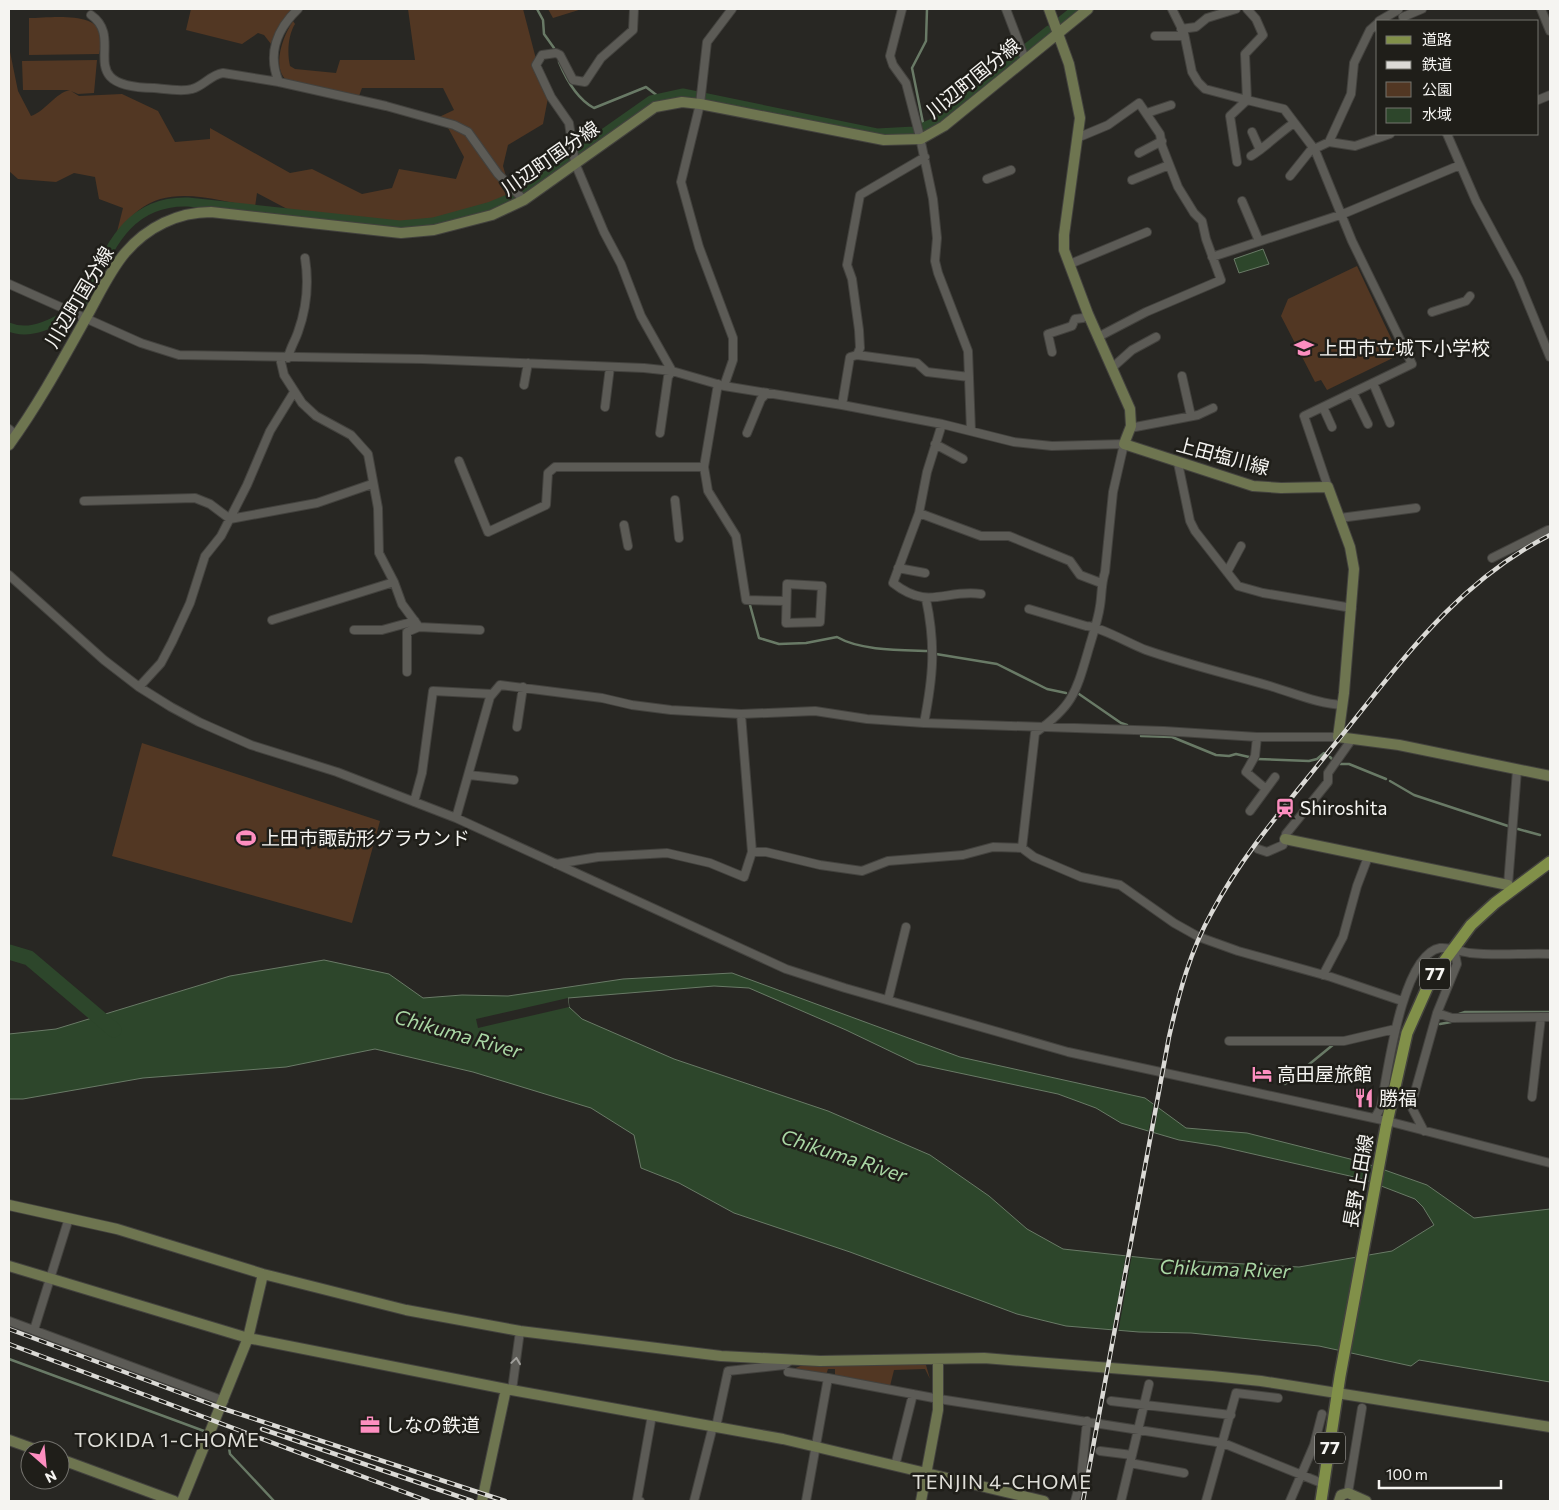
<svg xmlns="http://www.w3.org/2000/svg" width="1559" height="1510" font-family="Commissioner,'Noto Sans JP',sans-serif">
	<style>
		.green { fill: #523723 }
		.water { fill: #2d462b; stroke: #697a66; fill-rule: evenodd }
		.pier { fill: #282723 }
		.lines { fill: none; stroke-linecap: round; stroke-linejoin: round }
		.stream { stroke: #697a66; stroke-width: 2.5 }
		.canal { stroke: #2d462b; stroke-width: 9 }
		.river { stroke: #2d462b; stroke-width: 15 }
		.street-casing { stroke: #43423e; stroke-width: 10 }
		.secondary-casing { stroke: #43423e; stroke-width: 12 }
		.primary-casing { stroke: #43423e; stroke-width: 14 }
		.street { stroke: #5c5b56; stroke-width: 8 }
		.secondary { stroke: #6e7550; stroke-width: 10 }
		.primary { stroke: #819049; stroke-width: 11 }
		.rail-casing { stroke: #dbdad6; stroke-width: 4.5 }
		.rail { stroke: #1f1e19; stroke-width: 2.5; stroke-dasharray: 8; stroke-linecap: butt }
		.oneway { stroke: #a1a09c }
		.labels { text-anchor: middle; stroke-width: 5; stroke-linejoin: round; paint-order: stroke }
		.shield { fill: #1f1e19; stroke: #b5b4b0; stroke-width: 1 }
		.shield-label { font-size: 18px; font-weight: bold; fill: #f5f4f1 }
		.street-label { font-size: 19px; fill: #f5f4f1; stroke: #1f1e19 }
		.poi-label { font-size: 19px; fill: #f5f4f1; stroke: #1f1e19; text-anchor: start }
		.water-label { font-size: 20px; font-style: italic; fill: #a9d7a4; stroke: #1f1e19 }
		.neighbourhood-label { font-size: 20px; letter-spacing: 1px; fill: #dfded8; stroke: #1f1e19 }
	</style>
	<rect width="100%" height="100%" fill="#282723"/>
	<!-- green -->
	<path class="green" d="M 191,9 L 294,9 L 279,28 L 271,44 L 264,35 L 258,33 L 242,44 L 186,30 Z
		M 408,9 L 523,9 L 536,59 L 535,73 L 548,98 L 543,124 L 508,145 L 503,166 L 511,194 L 490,204 L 432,221 L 400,224 L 291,211 L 257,193 L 255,207 C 219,201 171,184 139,210 C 130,217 123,227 116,236 L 123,208 L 99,199 L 95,177 L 74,173 L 56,182 L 18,179 L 9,171 L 9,47 L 18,91 L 31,116 C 46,111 55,93 70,90 L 23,90 L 22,61 L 97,60 L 94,93 L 78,94 L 71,91 L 79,96 L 122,94 L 158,111 L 175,142 L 210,139 L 210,128 L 290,173 L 312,169 L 362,194 L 392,188 L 399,169 L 456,179 L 464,157 L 447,126 L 439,117 L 454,110 L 443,88 L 362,88 L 359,96 L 287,81 C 271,67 283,36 293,21 L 295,24 C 288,35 287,53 290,66 L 295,69 L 336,73 L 340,60 L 415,60 Z
		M 548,9 L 582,9 L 553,18 Z
		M 29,18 C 49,18 100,10 102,38 C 102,43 100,49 99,54 L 29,55 Z
		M 1357,266 L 1399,355 L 1327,390 L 1321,380 L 1315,382 L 1281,316 L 1288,299 Z
		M 142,743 L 380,821 L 352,923 L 112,856 Z
		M 803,1365 L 926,1365 L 930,1379 L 925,1369 L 894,1370 L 890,1386 L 835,1376 L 835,1369 L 828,1369 L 826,1375 L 793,1369 Z"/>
	<!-- water -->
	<path class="water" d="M 1263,249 L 1269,264 L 1239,273 L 1234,259 Z
		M 324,960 L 389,974 L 423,998 L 462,995 L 508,996 L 623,979 L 732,973 L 960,1057 L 1145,1098 L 1186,1128 L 1247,1133 L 1362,1162 L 1427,1185 L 1474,1218 L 1550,1209 L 1550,1382 L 1419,1360 L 1411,1366 L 1319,1346 L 1191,1333 L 1139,1332 L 1066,1326 L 1017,1314 L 850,1252 L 734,1213 L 679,1183 L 641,1168 L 634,1135 L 591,1108 L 473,1072 L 375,1049 L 286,1067 L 143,1078 L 23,1099 L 9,1099 L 9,1034 L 56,1029 L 230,976 ZM 714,986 L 749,988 L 846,1030 L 917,1064 L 1058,1094 L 1096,1108 L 1121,1123 L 1179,1140 L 1218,1146 L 1363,1179 L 1415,1199 L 1423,1207 L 1434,1225 L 1392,1251 L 1299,1267 L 1155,1259 L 1063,1249 L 1027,1229 L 989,1196 L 930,1155 L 828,1111 L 674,1059 L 582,1019 L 569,1007 L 568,998 Z"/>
	<!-- pier -->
	<path class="pier" d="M 568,998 L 569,1007 L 478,1028 L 476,1019 Z
		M 1154,1101 L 1159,1105 L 1153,1136 L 1148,1134 Z
		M 1126,1254 L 1132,1254 L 1118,1333 L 1112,1333 Z"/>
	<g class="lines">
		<!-- stream -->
		<path class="stream" d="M 537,9 L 543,20 L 544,34 L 554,48
			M 559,62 C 566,79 577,99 594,108 L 646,87 L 659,97
			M 924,128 L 912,68 L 926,41 L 927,9
			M 750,605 L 759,638 L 779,644 L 806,643 L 837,637 C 861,651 902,650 930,651
			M 936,654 L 997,664 L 1047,689 L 1066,693
			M 1079,694 L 1121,723 L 1127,725
			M 1141,736 L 1172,737 L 1216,755 L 1229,756 L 1236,754 L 1249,757
			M 1330,757 L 1333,760
			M 1257,759 L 1309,761 L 1317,759 L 1324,753
			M 1340,764 L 1349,764 L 1386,779
			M 1390,781 L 1414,795 L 1511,827
			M 1518,829 L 1540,835
			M 1459,1014 L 1465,1012 L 1550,1012
			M 1440,1024 L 1451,1022
			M 1285,1084 L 1334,1044
			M 9,1359 L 204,1431
			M 229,1448 L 230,1454 L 274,1501"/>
		<!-- canal -->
		<path class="canal" d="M 1062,20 L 1076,9
			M 523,190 L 651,100 L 683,93 L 877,133 L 914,131 L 933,123 L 1049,30
			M 83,302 C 108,254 124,200 188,202 L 400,225 L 433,222 L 491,206 L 513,197
			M 9,327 C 27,335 48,326 64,316"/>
		<!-- river -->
		<path class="river" d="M 9,952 L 29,958 L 114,1030"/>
		<defs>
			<path id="street" d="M 634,9 L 633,30 L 601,58 L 585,82 L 573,80 L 560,55 L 556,53 L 542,55 L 536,65 L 551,97 L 569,123 L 575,163 L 604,232 L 621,264 L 641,316 L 672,371 L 668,377 L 660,433
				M 902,9 L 890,56 L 893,65 L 906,83 L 919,133 L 933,199 L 937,238 L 935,261 L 938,273 L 968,351 L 971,431
				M 1006,9 L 1025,59
				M 1172,9 L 1184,33 L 1192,72 L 1198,82 L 1205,89 L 1247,100
				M 1247,9 L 1256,19 L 1263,35 L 1245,54 L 1247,100 L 1284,109 L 1315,150 L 1352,241 L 1412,364 L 1304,416 L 1328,487
				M 1541,9 L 1550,31
				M 91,15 C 127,40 70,87 154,88 C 165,89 182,92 192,89 C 204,86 210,75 223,73 L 279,82 L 386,106 L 454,125 L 468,132 L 498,174 L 524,200
				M 1403,17 L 1422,9
				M 1379,21 L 1398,10
				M 1181,29 L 1196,27 L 1207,18 L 1236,9
				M 1155,36 L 1184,36
				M 279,82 C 267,54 277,29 298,9
				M 1538,100 L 1550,95
				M 1147,113 L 1171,105
				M 1252,132 L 1260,150
				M 1447,134 L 1476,201 L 1518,279 L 1550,357
				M 1077,138 L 1108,125 L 1139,103 L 1160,134 L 1162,146 L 1178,187 L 1194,213 L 1202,221 L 1206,239 L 1221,280 L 1146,312 L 1100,336
				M 1329,142 L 1351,94 L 1354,63 L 1370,30 L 1378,23
				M 1139,153 L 1162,141
				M 1251,156 C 1267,146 1279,133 1294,123
				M 1237,162 L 1230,116 L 1247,100
				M 1290,176 L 1310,151 L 1329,142 L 1355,146 L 1390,134
				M 987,179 L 1011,170
				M 1132,180 L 1169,165
				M 1242,201 L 1259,241
				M 1212,257 L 1343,214 L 1460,165
				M 1070,264 L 1147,232
				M 9,284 L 141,343 L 179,355 L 422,359 L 644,368 L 672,371 L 724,386 L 842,405 L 942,424 L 1014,442 L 1052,446 L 1124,444 L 1113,492 L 1105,572 C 1101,584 1102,594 1100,606 C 1098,620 1093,634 1089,648 C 1076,692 1074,705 1035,733 L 1022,848
				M 1432,312 L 1466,301 L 1470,296
				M 1052,352 L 1048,334 L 1072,326 L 1075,319 L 1083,318 L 1088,314
				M 857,355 L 860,348 L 859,330 L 852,279 L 847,265 L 860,195 L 925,157
				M 280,358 L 284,375 L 302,403 L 316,416 L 351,435 L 368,454 L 378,508 L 379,553 L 394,582 L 402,604 L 419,627 L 480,630
				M 288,358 C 290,348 295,341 298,332 C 307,307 309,283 305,258
				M 1113,367 L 1132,350 L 1156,337
				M 1182,376 L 1191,416
				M 1373,383 L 1390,423
				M 718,384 L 704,467 L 708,491 L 736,536 L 746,600 L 786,601
				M 524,385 L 528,363
				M 724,386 L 733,360 L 733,338 L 699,247 L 681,182 L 700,104 L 707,42 L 732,9
				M 1353,393 L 1368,424
				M 842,405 L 850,357 L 857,355 L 917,363 L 927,372 L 969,377
				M 605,407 L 610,367
				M 1323,407 L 1332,427
				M 942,424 L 927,472 L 919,513 L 893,583 C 929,611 944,589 981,594
				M 1130,428 L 1198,415 L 1213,408
				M 9,429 L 16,435
				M 747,433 L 761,399 L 767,393
				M 935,444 L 963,459
				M 459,461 L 488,532 L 546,505 L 548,473 L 555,467 L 704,467
				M 1178,463 L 1190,521 L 1195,531 L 1238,586 L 1263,593 L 1352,608
				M 675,500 L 679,538
				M 84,501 L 195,498 L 210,504 L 230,519 L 317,503 L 372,484
				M 919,513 L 981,536 L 1009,536 L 1070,561 L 1080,575 L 1101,583
				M 1340,518 L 1416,508
				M 624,525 L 628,546
				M 1492,558 L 1548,530
				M 898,568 L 925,573
				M 1227,572 L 1241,546
				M 9,575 L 104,660 L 139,687 L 171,707 L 199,722 L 251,745 L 337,772 L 456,818 L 786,969 L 845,988 L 1068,1052 L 1387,1121 L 1550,1163
				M 787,584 L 822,586 L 820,622 L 786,623 Z
				M 1029,609 L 1086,626 C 1099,626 1130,644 1146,650 C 1186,664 1228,674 1270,686 C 1294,693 1318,704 1343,705
				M 272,620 L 394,582
				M 354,630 L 382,630 L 415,621
				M 407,672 L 407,632 L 419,627
				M 139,687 L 161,663 L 172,642 L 190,603 L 205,556 L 221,536 L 247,485 L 270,431 L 294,392
				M 741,714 L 752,852
				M 924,723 C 933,677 936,646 926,599
				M 517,727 L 523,687
				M 1257,737 L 1255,756 L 1246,772 L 1266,789
				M 469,775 L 514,780
				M 414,802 L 422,773 L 433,691 L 492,694
				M 1250,811 L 1275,777
				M 456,818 L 490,697 L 500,685 L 602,698 L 632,705 L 671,710 L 741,714 L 815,711 L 867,719 L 924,723 L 1164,731 L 1257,737 L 1338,737
				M 1258,849 L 1267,852 L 1283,845 L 1286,834 L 1328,782 L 1328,773 L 1352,739
				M 556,864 L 598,857 L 667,853 L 710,863 L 744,877 L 752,852 L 766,852 L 820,865 L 862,871 L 888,861 L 963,855 L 993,847 L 1022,848 L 1034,857 L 1081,877 L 1120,885 L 1174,923 L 1199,937 L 1238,951 L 1331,977 L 1402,1001
				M 1510,889 L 1508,885 L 1517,770
				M 1323,975 L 1343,937 L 1357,886 L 1368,857
				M 888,1000 L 906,927
				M 1437,1013 L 1452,1018 L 1550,1017
				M 1229,1041 L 1344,1041 L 1395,1029
				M 1532,1097 L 1541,1017
				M 1375,1118 L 1381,1107 C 1387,1075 1402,954 1440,948 C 1451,947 1461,952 1470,953 C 1496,956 1524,953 1550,954
				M 1424,1131 L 1411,1106 L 1437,1013 L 1457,964 L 1454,949
				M 9,1321 L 224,1401
				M 34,1330 L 69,1218
				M 788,1372 L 828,1378 L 806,1501
				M 828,1378 L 939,1399 L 1223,1443 L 1324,1484
				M 512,1390 L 520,1331
				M 1111,1401 L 1231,1415
				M 716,1427 L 728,1371 L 784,1365 L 792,1359
				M 1100,1451 L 1132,1455
				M 1130,1463 L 1184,1473
				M 895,1466 L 913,1394
				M 1348,1493 L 1362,1408
				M 640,1501 L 637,1500 L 652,1415
				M 694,1501 L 713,1426
				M 1075,1501 L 1081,1479 L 1087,1421
				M 1121,1501 L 1149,1384
				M 1206,1501 L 1236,1393 L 1278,1398
				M 1290,1501 L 1314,1445 L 1322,1414"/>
			<path id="secondary" d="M 1049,9 L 1069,64 L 1080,118 L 1064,235 L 1064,250 L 1088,314 L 1130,409 L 1131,426 L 1124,444 L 1253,486 L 1281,488 L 1328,487 L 1350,547 L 1354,569 L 1344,693 L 1338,737 L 1399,745 L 1550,776
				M 9,445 C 38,405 62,361 86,318 C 98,297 109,272 125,253 C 147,227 178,212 211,212 L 401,233 L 434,230 L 492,215 L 524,200 L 655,107 L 682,102 L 700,104 L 884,140 L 921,139 L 944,126 L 1088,9
				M 1285,839 L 1508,885
				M 9,1205 L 117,1229 L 263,1274 L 406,1310 L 520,1331 L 721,1356 L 820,1361 L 984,1358 L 1212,1376 L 1261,1381 L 1550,1427
				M 9,1266 L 248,1338 L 506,1389 L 783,1439 L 1044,1501
				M 9,1440 L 37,1450
				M 60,1459 L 174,1501
				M 182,1501 L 248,1338 L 263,1274
				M 482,1501 L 506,1389
				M 921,1501 L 938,1410 L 938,1360
				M 1339,1501 L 1341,1495 L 1348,1493 L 1366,1501"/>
			<path id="primary" d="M 1321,1501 L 1340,1376 L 1386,1127 L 1407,1033 L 1431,979 L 1471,925 L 1495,903 L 1550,862"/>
		</defs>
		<!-- street casing -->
		<use href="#street" class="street-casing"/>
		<!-- secondary casing -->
		<use href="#secondary" class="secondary-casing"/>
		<!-- primary casing -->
		<use href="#primary" class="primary-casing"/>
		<!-- street -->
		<use href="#street" class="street"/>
		<!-- secondary -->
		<use href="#secondary" class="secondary"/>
		<!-- primary -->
		<use href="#primary" class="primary"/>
		<defs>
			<path id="rail" d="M 9,1329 L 221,1408 L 505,1501
				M 9,1344 L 428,1501
				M 262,1429 L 472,1501
				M 1083,1501 L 1169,1037 C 1179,993 1190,951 1212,912 C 1244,852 1288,803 1330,750 C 1398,667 1452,585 1550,535"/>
		</defs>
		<!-- rail casing -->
		<use href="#rail" class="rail-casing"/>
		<!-- rail -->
		<use href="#rail" class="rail"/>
	</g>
	<!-- one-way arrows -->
	<defs><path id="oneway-chevron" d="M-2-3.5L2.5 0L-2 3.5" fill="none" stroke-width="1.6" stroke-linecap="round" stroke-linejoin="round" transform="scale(1.25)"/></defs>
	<use class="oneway" href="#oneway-chevron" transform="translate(516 1361) rotate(-82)"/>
	<!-- icons -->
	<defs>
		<symbol id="school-bare" viewBox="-9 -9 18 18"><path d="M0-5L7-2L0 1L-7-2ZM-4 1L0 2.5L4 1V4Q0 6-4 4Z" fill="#fd8ec0" stroke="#1f1e19" stroke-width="2.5" paint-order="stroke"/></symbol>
		<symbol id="station-bare" viewBox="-9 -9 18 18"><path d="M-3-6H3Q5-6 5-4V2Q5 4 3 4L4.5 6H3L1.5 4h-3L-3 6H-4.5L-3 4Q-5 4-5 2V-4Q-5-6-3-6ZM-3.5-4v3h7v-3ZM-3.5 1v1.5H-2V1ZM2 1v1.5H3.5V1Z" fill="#fd8ec0" stroke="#1f1e19" stroke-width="2.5" paint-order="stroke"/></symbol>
		<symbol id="stadium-bare" viewBox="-9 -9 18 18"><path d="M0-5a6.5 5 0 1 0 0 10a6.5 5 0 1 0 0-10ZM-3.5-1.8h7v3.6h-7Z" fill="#fd8ec0" stroke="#1f1e19" stroke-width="2.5" paint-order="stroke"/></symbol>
		<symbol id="hotel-bare" viewBox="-9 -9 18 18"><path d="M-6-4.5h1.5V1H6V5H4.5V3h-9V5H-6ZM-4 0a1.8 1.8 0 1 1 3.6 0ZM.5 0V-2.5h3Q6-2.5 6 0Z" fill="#fd8ec0" stroke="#1f1e19" stroke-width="2.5" paint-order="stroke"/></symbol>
		<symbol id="restaurant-bare" viewBox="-9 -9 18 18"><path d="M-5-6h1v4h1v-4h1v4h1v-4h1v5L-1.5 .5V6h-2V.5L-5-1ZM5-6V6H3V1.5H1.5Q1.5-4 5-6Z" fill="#fd8ec0" stroke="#1f1e19" stroke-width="2.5" paint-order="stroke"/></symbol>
		<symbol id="office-bare" viewBox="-9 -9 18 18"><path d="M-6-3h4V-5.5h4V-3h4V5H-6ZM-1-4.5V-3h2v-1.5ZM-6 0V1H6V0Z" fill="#fd8ec0" stroke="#1f1e19" stroke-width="2.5" paint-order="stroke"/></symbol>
	</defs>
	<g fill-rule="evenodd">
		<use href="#school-bare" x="1290" y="334" width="28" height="28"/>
		<use href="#station-bare" x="1271" y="794" width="28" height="28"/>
		<use href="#stadium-bare" x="232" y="824" width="28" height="28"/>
		<use href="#hotel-bare" x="1248" y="1060" width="28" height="28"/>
		<use href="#restaurant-bare" x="1350" y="1084" width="28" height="28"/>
		<use href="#office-bare" x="356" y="1411" width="28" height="28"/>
	</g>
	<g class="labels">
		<!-- shield labels -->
		<g class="shield">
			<rect x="1420" y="958.5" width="30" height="31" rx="4"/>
			<rect x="1315" y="1432.5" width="30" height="31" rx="4"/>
		</g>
		<g class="shield-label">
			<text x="1435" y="980">77</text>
			<text x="1330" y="1454">77</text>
		</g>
		<!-- street labels -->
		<g class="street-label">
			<text transform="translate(973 78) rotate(-39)" y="7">川辺町国分線</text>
			<text transform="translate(550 158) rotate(-35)" y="7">川辺町国分線</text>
			<text transform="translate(79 297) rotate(-59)" y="7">川辺町国分線</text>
			<text transform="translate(1223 456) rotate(15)" y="7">上田塩川線</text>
			<text transform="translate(1358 1181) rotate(-80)" y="7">長野上田線</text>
		</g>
		<!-- poi labels -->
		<g class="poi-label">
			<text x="1319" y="355">上田市立城下小学校</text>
			<text x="1300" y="815">Shiroshita</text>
			<text x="261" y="845">上田市諏訪形グラウンド</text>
			<text x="1277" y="1081">高田屋旅館</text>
			<text x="1379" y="1105">勝福</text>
			<text x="385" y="1432">しなの鉄道</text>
		</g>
		<!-- water labels -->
		<g class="water-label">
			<text transform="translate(458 1034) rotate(16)" y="7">Chikuma River</text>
			<text transform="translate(844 1156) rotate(18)" y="7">Chikuma River</text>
			<text transform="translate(1225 1269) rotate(2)" y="7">Chikuma River</text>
		</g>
		<!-- neighbourhood labels -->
		<g class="neighbourhood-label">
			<text x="167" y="1447">TOKIDA 1-CHOME</text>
			<text x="1002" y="1489">TENJIN 4-CHOME</text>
		</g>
	</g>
	<!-- border -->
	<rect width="1559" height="1510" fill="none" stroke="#f5f4f1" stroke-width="20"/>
	<!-- legend -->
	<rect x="1376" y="20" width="162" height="115" fill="#1f1e19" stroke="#75746f"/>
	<rect x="1386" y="36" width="25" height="8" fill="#819049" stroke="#75746f"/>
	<text x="1422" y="45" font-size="15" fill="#f5f4f1">道路</text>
	<rect x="1386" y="61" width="25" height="8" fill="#dbdad6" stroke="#75746f"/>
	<text x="1422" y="70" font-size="15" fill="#f5f4f1">鉄道</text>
	<rect x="1386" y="82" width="25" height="15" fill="#523723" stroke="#75746f"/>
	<text x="1422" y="95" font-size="15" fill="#f5f4f1">公園</text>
	<rect x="1386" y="108" width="25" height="15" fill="#2d462b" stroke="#75746f"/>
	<text x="1422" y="120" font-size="15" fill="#f5f4f1">水域</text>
	<!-- north arrow -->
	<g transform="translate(45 1465) rotate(153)"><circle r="24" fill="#1f1e19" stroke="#75746f"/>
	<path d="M0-4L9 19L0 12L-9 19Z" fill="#fd8ec0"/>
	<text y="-8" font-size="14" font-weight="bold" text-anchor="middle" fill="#f5f4f1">N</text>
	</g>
	<!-- scale -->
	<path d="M1379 1480v8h122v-8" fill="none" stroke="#f5f4f1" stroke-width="2.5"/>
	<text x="1386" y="1480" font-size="15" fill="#f5f4f1" stroke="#1f1e19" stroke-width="4" paint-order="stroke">100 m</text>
</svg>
